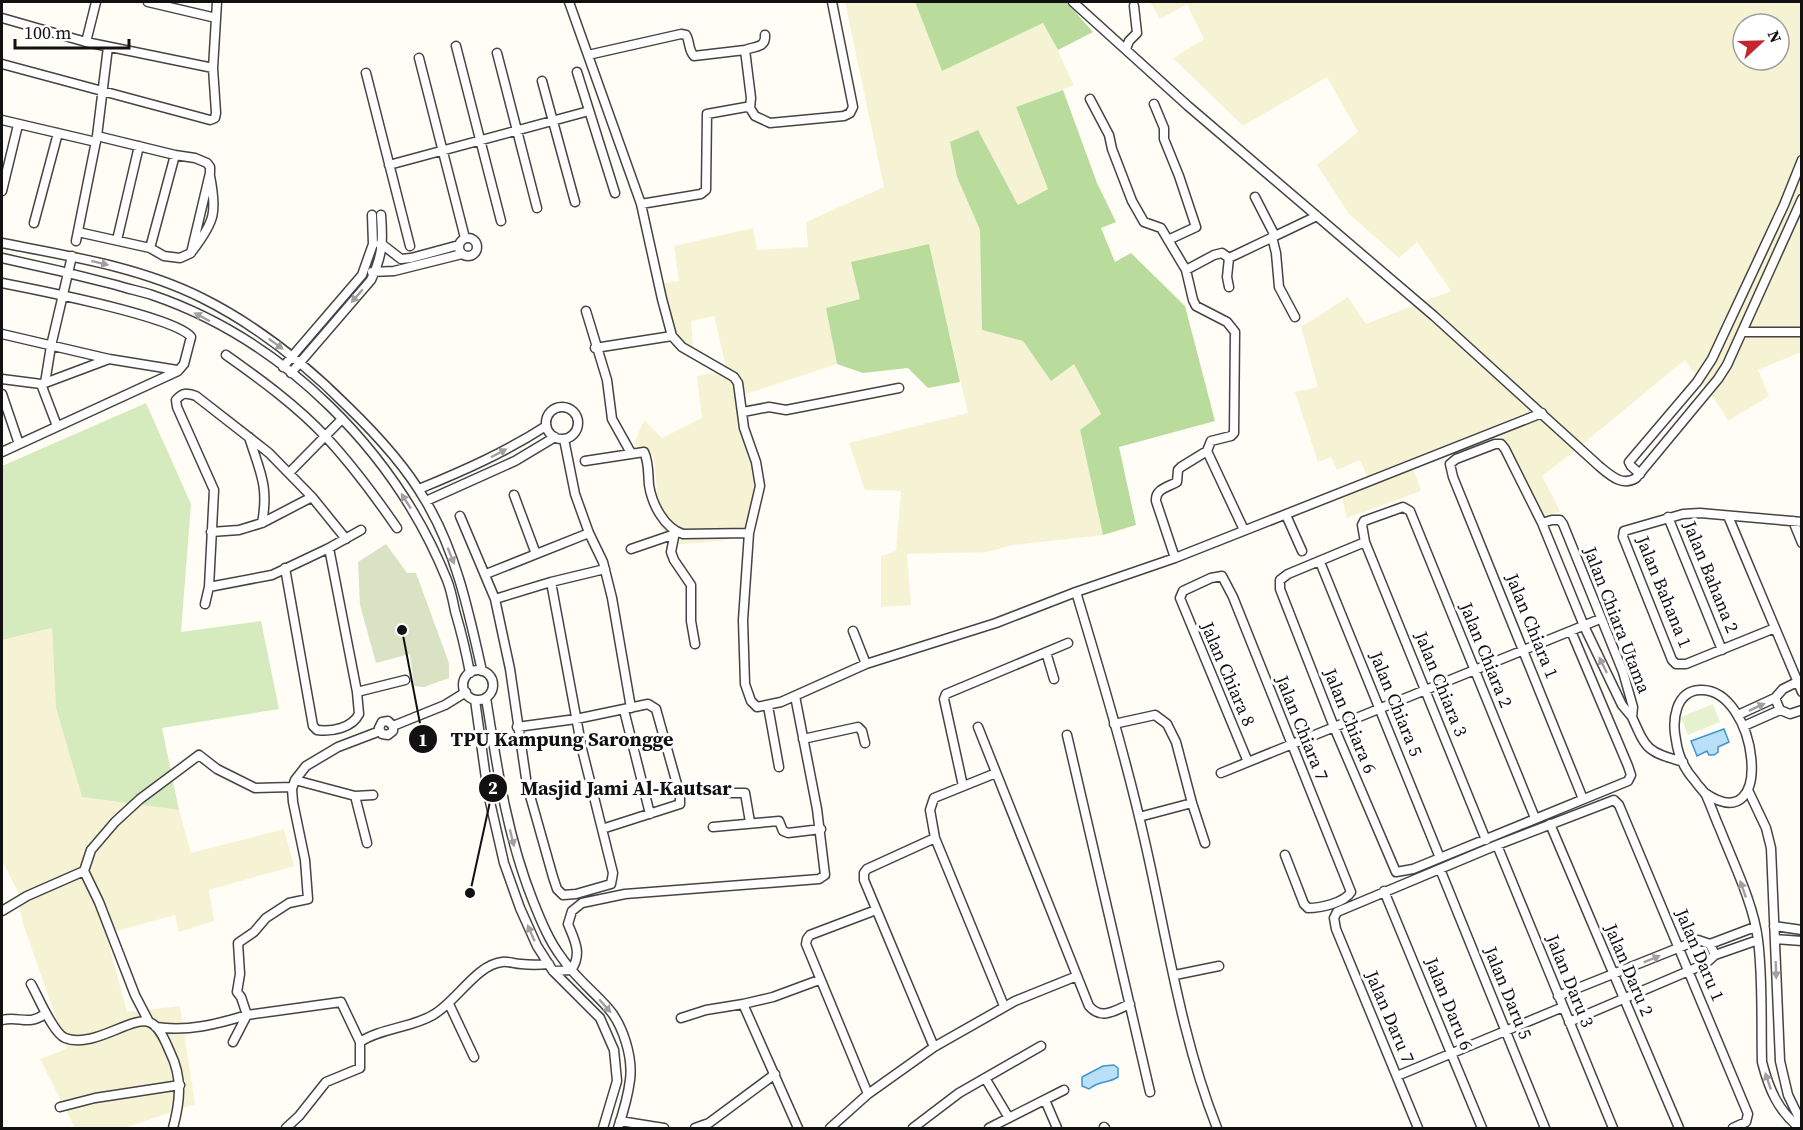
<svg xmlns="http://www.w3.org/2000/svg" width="1803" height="1130" font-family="'Source Serif 4',serif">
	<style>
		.farmland { fill: #f6f3d4; fill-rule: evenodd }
		.green { fill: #d5ebbd }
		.forest { fill: #b9dc9c }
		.cemetery { fill: #d9e3c4 }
		.pitch { fill: #e6f2cf }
		.water { fill: #b9e0f7; stroke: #3f96cf; stroke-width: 1.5 }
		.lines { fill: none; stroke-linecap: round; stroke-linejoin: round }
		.minor-casing { stroke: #444; stroke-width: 11 }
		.minor { stroke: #fff; stroke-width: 8 }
		.oneway { fill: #a0a0a0 }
		.labels { text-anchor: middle; stroke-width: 6; stroke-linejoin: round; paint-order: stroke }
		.street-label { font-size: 18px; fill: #111; stroke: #fff }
		.leader { fill: none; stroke: #111; stroke-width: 2 }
		.callout-dot { fill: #111; stroke: #fff; stroke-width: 2 }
		.mark-label { font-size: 18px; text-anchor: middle; font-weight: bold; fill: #fff }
		.callout-label { font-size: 20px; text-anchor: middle; font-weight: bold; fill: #111; stroke: #fff; stroke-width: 6; stroke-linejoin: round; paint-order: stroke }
	</style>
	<rect width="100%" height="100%" fill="#fffdf5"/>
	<!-- farmland -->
	<path class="farmland" d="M 845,2 L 915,2 L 942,71 L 1044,22 L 1074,85 L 1016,108 L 1048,189 L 1018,205 L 978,130 L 957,177 L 980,230 L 982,330 L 1023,341 L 1051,380 L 1074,364 L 1101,415 L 1080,430 L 1103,535 L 1013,545 L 987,552 L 907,554 L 911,605 L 881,607 L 881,556 L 896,551 L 901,491 L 865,490 L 849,443 L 968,413 L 928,244 L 860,299 L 826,308 L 837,364 L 740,396 L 763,483 L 749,534 L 722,541 L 671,545 L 660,526 L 654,457 L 634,444 L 644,420 L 662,438 L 702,418 L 697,376 L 727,371 L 714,316 L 691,321 L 694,357 L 679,348 L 663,283 L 679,281 L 674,246 L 753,228 L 757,250 L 808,247 L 806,222 L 884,187 Z
		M 1150,2 L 1801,2 L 1801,352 L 1758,370 L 1769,396 L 1728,421 L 1720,407 L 1685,360 L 1562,461 L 1542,476 L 1560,511 L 1543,518 L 1498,431 L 1413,467 L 1421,491 L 1347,518 L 1342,498 L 1371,485 L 1360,460 L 1337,470 L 1331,457 L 1318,462 L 1295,392 L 1318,387 L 1301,327 L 1348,297 L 1366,324 L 1451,291 L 1417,242 L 1399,258 L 1349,214 L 1317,165 L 1358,132 L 1327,77 L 1243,126 L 1173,58 L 1204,39 L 1187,4 L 1160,19 ZM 1743,24 L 1779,24 L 1779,60 L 1743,60 Z
		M 52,628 L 56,708 L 82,797 L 179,810 L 191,853 L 284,829 L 294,866 L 209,890 L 214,921 L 179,932 L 175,915 L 106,934 L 127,1012 L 180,1006 L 195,1104 L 125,1128 L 75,1128 L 40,1059 L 67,1049 L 22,921 L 18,892 L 2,860 L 2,640 Z"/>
	<!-- green -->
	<path class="green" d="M 146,403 L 191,504 L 181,632 L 261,621 L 279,709 L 162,728 L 179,810 L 82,797 L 56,708 L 52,628 L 2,640 L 2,466 Z"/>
	<!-- forest -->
	<path class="forest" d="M 915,2 L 1073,2 L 1068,4 L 1093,32 L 1058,50 L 1043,23 L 942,71 Z
		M 1063,90 L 1097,183 L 1116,222 L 1101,228 L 1115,262 L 1131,253 L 1185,306 L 1215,421 L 1119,447 L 1136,525 L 1103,535 L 1080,430 L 1101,414 L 1074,364 L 1051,381 L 1023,341 L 982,330 L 980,230 L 957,177 L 950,142 L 978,130 L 1018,205 L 1048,189 L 1016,107 Z
		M 929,244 L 960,382 L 928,388 L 908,368 L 863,373 L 837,364 L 826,308 L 860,299 L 851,262 Z"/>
	<!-- cemetery -->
	<path class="cemetery" d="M 386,544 L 407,573 L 416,573 L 449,663 L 449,678 L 424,687 L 414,686 L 410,654 L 376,663 L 360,605 L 358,562 Z"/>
	<!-- pitch -->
	<path class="pitch" d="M 1713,704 L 1720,722 L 1688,735 L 1681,717 Z"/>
	<!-- water -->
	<path class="water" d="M 1724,729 L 1729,742 L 1718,747 L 1718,752 L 1714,755 L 1709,755 L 1707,751 L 1697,756 L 1691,741 Z
		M 1114,1065 L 1118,1068 L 1118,1077 C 1107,1084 1100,1080 1089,1089 L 1082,1086 L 1082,1077 L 1103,1066 Z"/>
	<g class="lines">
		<defs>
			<path id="minor" d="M 148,2 L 216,18
				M 569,2 L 641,204 L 662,299 L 672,336 L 682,347 L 734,377 L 738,383 L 744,428 L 756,462 L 760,486 L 749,533 L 743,620 L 745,684 L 751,701 L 757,707 L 781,702 L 866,664 L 996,623 L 1076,592
				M 1073,2 L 1188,106 L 1434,316 L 1599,466 C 1610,475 1622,487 1636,478 L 1718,379 L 1727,365 L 1802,199
				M 2,18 L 86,42 L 213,68 L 217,2
				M 765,35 C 766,48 755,46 745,50 L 751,98 L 750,108 L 755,116 L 770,123 L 844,116 L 850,113 L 853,107 L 832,2
				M 86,42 L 96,2
				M 456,46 L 501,221
				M 1126,49 L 1129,41 L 1137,33 L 1134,6
				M 497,53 L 537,208
				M 588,55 L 681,34 L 686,35 C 690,41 688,50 694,56 L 745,50
				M 419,58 L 465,238
				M 2,64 L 210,120 L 215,118 L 216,113 L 213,68
				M 577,72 L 615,193
				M 366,73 L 410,246
				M 542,81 L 575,202
				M 1090,99 L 1109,135 L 1112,149 L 1132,201 L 1144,222 L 1161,228 L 1186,270 L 1193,300 L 1196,306 L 1227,322 L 1235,332 L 1234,433 L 1231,436 L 1211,441 L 1207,451 L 1244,530
				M 1154,104 L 1164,128 L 1164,139 L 1179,176 L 1196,227 L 1168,240
				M 2,120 L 96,142
				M 389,165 L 589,111
				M 2,191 L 18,125
				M 1255,197 L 1275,236
				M 641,204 L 701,194 L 706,190 L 707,114 L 746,107 L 750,108
				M 34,223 L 58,133
				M 78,232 L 150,248 L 164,256 L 180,258 L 191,253 L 210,173 L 210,167 L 207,163 L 195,158 L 175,155 L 97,136
				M 1272,237 L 1276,253 L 1279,287 L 1295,317
				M459 247a9 9 0 1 1 18 0a9 9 0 1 1-18 0Z
				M 117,240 L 139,146
				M 76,241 L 97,136 L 108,47
				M 2,243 C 69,256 140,267 202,298 C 256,325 304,363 347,406 C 376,434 405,465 425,500 C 456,551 469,613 482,671
				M 380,244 L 383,245 L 401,259 L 411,258 L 459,245
				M 150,248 L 175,155
				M 193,250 C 215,221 217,212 210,176
				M 2,258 C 40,266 78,275 116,285 C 128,289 140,291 152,295 C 284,340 395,451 447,580 C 451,590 453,601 455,611 C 461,631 466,652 470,673
				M 1229,258 L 1227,277 L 1229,287
				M 1186,270 L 1214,255 L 1222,253 L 1229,258 L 1317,216
				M 372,272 L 394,271 L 462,254
				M 2,283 C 33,289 176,317 191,337 L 184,364 L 178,371 L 2,452
				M 586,311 L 607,380 L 612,419 L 631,453
				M 1742,332 L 1802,332
				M 2,334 L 109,359 L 177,370
				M 595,348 L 672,336
				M 226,355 C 260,379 297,406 326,437 C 352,465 375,496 397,528
				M 283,367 L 362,275 L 373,244 L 372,215
				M 291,373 L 371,280 C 383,254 383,242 381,215
				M 2,379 L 41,384
				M 45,383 L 109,359
				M 41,384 L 45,383 L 51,346 L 72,256
				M 41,384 L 57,426
				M 2,394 L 19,444
				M546 423a16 16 0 1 1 32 0a16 16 0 1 1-32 0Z
				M 743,412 L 769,407 L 786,410 L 899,388
				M 249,437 C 260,472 269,486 262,523
				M 564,439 L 575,494 L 589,533 L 603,562 L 612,598 L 631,708
				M 585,461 L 644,452 C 649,462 648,474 649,485 C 652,504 664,528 683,534 L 749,533
				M 289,473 L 342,419
				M 1640,474 L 1631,466 L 1629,462 L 1697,382 L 1712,359 L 1784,205 L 1802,160
				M 419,489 C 463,471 506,452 546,426
				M 514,495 L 536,554
				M 426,501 L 515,461 L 555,437
				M 1286,515 L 1302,551
				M 460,516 L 495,599 L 510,669 L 527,785 L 553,877 L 557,889 L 563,895 L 576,894 L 611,884 L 613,873 L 582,749 L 551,582
				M 1728,516 L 1802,692
				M 1668,517 L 1722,650
				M 1793,521 L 1802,543
				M 1542,523 L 1552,520 L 1560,520 L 1563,524 L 1623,672 L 1633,707 L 1632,717 L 1622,705 L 1584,626 L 1542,523 L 1505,449 L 1501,444 L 1495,444 L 1456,459 L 1450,464 L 1453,477 L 1583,799
				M 211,532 L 239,530 L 262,523 L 312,497
				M 675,532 L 671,552 L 674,560 L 691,585 L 691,621 L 695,644
				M 1365,542 L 1486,840
				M 631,549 L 672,535
				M 1175,558 L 1156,501 C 1155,489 1168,487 1177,482 L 1178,470 L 1181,467 L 1207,451
				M 1320,562 L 1440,858
				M 285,568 L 313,726 L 317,730 C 332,732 352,728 359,714 L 357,692 L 329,548
				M 486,574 L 589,533
				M 209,587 L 272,575 L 329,548 L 361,530
				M 495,599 L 551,582 L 605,569
				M 205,604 L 209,587 L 214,490 L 177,407 L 176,400 C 183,392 186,393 196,396 L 269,453 L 312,497 L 346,539
				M 1775,628 L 1686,664 L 1676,664 L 1672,660 L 1623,537 L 1624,531 L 1683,514 L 1700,513 L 1802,522
				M 853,631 L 866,664
				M 1046,652 L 1054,679
				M463 685a15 15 0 1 1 30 0a15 15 0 1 1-30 0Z
				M 357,692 L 405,680
				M 486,698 C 497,767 507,836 533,901 C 541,921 549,941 562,958 C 575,977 593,991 608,1008 C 623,1025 633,1057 630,1080 C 628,1096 623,1113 618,1128
				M 1775,698 L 1780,710 L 1790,714 L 1802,710
				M 475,700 L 488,793 L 504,863 L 520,908 L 537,946 L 553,971 L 600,1018 L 614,1050 L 617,1081 L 603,1128
				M 768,706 L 779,767
				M 624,710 L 650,814
				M 1738,715 L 1775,698 L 1783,689 L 1801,680
				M 1632,717 C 1647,751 1647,751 1683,762
				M 1114,724 L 1155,715 L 1167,724 L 1176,742 L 1192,803 L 1205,843
				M 393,726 L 388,721 L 382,722 L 379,728 L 382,734 L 388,735 L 393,731 L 393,726 L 445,705 L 466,692
				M 1744,726 L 1780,710
				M 517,727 L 576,719 L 648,704 L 656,709 L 680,795 L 680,804 L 602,829
				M 978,727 L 1089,1006 C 1102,1021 1115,1010 1130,1004
				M 1067,735 L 1150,1092
				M 803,739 L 858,727 L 862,731 L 865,743
				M 1248,762 L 1180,598 L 1183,591 L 1211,578 L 1222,576 L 1233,597 L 1351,892 C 1344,903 1321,908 1308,908 L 1304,904 L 1285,855
				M 996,773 L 934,798 L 930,810 L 935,838 L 1004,1006
				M 1221,773 L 1600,619
				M 295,780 L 355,796 L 373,795
				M 963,786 L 944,699 L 946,694 L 1068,643
				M 1748,790 L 1766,828 L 1771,848 L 1780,1061 L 1788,1095 L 1802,1124
				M 731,793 L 745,793 L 750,822
				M 1705,793 C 1777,842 1758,687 1700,690 C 1675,691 1672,721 1676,740 C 1678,755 1685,770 1695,781 C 1698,786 1703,790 1706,795 C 1711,806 1715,818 1720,829 C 1733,862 1754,905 1758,940 C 1763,979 1761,1023 1762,1062 C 1769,1089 1778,1111 1800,1128
				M 355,796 L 367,843
				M 1139,817 L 1192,803
				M 1535,818 L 1410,511 L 1403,507 L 1364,521 L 1362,525 L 1365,542 L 1288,574 L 1280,580 L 1280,589 L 1334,727 L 1396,872 L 1413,869 L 1628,781 L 1631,775 L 1628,766 L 1571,631
				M 1550,824 L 1679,1128
				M 713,827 L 779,821 L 783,831 L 788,833 L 821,829
				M 1497,845 L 1613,1128
				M 1440,869 L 1545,1128
				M 1384,891 L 1482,1128
				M 2,911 L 27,896 L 84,871
				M 1774,926 L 1802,930
				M 1775,939 L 1802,941
				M 1710,944 L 1755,927
				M 1715,955 L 1758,940
				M 553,971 L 571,970 C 583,954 574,939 568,924 L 572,911 L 582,903 L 625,894 L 819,879 L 825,875 L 817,809 L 795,696
				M 1175,975 L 1219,966
				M 31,984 C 38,996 53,1033 65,1038 C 93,1049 131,1016 149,1022 C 160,1026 166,1043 170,1052 C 183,1078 180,1102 173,1128
				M 1558,996 L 1698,940 L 1710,944 L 1715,955 L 1705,964 L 1569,1022
				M 449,1004 L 474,1057
				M 743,1004 L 798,1128
				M 681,1018 L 706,1010 L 743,1004 L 773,997 L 819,980
				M 2,1020 C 20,1016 28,1026 45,1014
				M 149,1022 L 135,995 L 99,902 L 84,871 L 91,850 L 115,822 L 140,799 L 199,755 L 217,769 L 255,788 L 292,787
				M 156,1027 C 187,1032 218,1024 247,1015
				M 233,1042 L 247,1015
				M 360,1042 L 341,1002 L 247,1015 L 241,997 L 237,992 L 240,974 L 238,943 L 254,932 L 266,918 L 289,903 L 308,899 L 305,860 L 293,802 L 292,789 L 295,780 L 306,766 L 338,747 L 380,731
				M 934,1047 L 864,880 L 864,873 L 867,869 L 935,838
				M 1397,1076 L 1563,1007
				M 985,1078 L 1009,1118
				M 868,1094 L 806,944 L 807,939 L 810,935 L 876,910
				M 1045,1100 L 1057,1128
				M 60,1107 L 95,1098 L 180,1085
				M 620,1121 L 651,1126
				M 1104,1127 L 1105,1128
				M 286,1128 L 299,1116 L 326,1082 L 360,1068 L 360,1042 C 381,1028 411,1028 433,1015 C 457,1001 476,965 502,962 C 508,961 515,964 521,964 C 530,965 539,965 549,964
				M 650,1128 L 651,1126 L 664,1128
				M 695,1128 L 709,1123 L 775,1074
				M 830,1128 L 868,1094 L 934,1047 L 1015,1001 L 1077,976
				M 913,1128 L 959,1093 L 1041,1046
				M 989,1128 L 1064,1090
				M 1217,1128 C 1181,1037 1167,938 1145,842 C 1126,758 1101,675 1076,592 L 1175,558 L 1542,413
				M 1418,1128 L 1336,929 L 1334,918 L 1337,912 L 1497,845 L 1614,800 L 1619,805 L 1748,1114 L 1746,1122 L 1733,1128"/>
		</defs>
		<!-- minor casing -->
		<use href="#minor" class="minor-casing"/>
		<!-- minor -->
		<use href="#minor" class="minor"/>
	</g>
	<!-- one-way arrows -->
	<defs><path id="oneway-solid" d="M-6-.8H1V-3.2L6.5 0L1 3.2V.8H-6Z" transform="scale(1.5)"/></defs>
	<g class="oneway">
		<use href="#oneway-solid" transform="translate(100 263) rotate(14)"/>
		<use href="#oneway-solid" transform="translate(357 296) rotate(131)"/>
		<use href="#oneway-solid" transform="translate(202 317) rotate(-152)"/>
		<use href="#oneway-solid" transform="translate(276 344) rotate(36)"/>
		<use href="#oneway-solid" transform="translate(499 453) rotate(-28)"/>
		<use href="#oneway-solid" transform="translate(406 501) rotate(-123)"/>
		<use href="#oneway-solid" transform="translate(451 556) rotate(68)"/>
		<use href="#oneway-solid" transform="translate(1603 665) rotate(-116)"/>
		<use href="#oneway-solid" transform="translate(1757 707) rotate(-25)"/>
		<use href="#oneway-solid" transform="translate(512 838) rotate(76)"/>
		<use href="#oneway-solid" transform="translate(1743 889) rotate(-109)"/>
		<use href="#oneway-solid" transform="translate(531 933) rotate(-114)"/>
		<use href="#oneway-solid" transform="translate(1652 959) rotate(-22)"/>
		<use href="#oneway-solid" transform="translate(1776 970) rotate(88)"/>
		<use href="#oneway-solid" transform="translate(605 1006) rotate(49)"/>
		<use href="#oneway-solid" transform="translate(1768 1081) rotate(-109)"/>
	</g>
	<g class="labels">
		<!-- street labels -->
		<g class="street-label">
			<text transform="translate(1711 577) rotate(68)" y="6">Jalan Bahana 2</text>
			<text transform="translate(1664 592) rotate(68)" y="6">Jalan Bahana 1</text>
			<text transform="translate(1617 620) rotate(69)" y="6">Jalan Chiara Utama</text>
			<text transform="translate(1532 626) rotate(68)" y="6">Jalan Chiara 1</text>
			<text transform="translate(1486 655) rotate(68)" y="6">Jalan Chiara 2</text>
			<text transform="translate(1228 674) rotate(67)" y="6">Jalan Chiara 8</text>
			<text transform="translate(1441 684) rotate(68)" y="6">Jalan Chiara 3</text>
			<text transform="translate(1396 704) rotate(68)" y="6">Jalan Chiara 5</text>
			<text transform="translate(1350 721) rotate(68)" y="6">Jalan Chiara 6</text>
			<text transform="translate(1302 728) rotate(68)" y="6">Jalan Chiara 7</text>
			<text transform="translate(1700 955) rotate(67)" y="6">Jalan Daru 1</text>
			<text transform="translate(1629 970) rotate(67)" y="6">Jalan Daru 2</text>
			<text transform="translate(1570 981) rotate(68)" y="6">Jalan Daru 3</text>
			<text transform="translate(1508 993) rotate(68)" y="6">Jalan Daru 5</text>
			<text transform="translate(1449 1004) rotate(68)" y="6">Jalan Daru 6</text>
			<text transform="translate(1390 1017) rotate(67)" y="6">Jalan Daru 7</text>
		</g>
	</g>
	<!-- callouts -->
	<path class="leader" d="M402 630L423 739M470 893L493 788"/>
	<g class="callout-dot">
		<circle cx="402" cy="630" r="6"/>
		<circle cx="470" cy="893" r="6"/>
		<circle cx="423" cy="739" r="15"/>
		<circle cx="493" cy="788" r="15"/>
	</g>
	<g class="mark-label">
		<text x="423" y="746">1</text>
		<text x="493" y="794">2</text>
	</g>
	<g class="callout-label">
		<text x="562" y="746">TPU Kampung Sarongge</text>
		<text x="626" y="795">Masjid Jami Al-Kautsar</text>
	</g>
	<!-- border -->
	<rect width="1803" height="1130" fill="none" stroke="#111111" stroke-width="6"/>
	<!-- north arrow -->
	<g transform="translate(1761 42) rotate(68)"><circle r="28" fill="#ffffff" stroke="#a0a0a0" stroke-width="1.5"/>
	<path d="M0-4.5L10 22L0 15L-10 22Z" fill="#c4262e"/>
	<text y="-9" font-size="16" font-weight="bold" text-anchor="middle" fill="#111111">N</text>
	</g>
	<!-- scale -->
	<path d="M15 39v9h114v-9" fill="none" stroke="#111111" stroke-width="3"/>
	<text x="24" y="39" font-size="18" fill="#111111" stroke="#ffffff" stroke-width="4.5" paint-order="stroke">100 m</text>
</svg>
